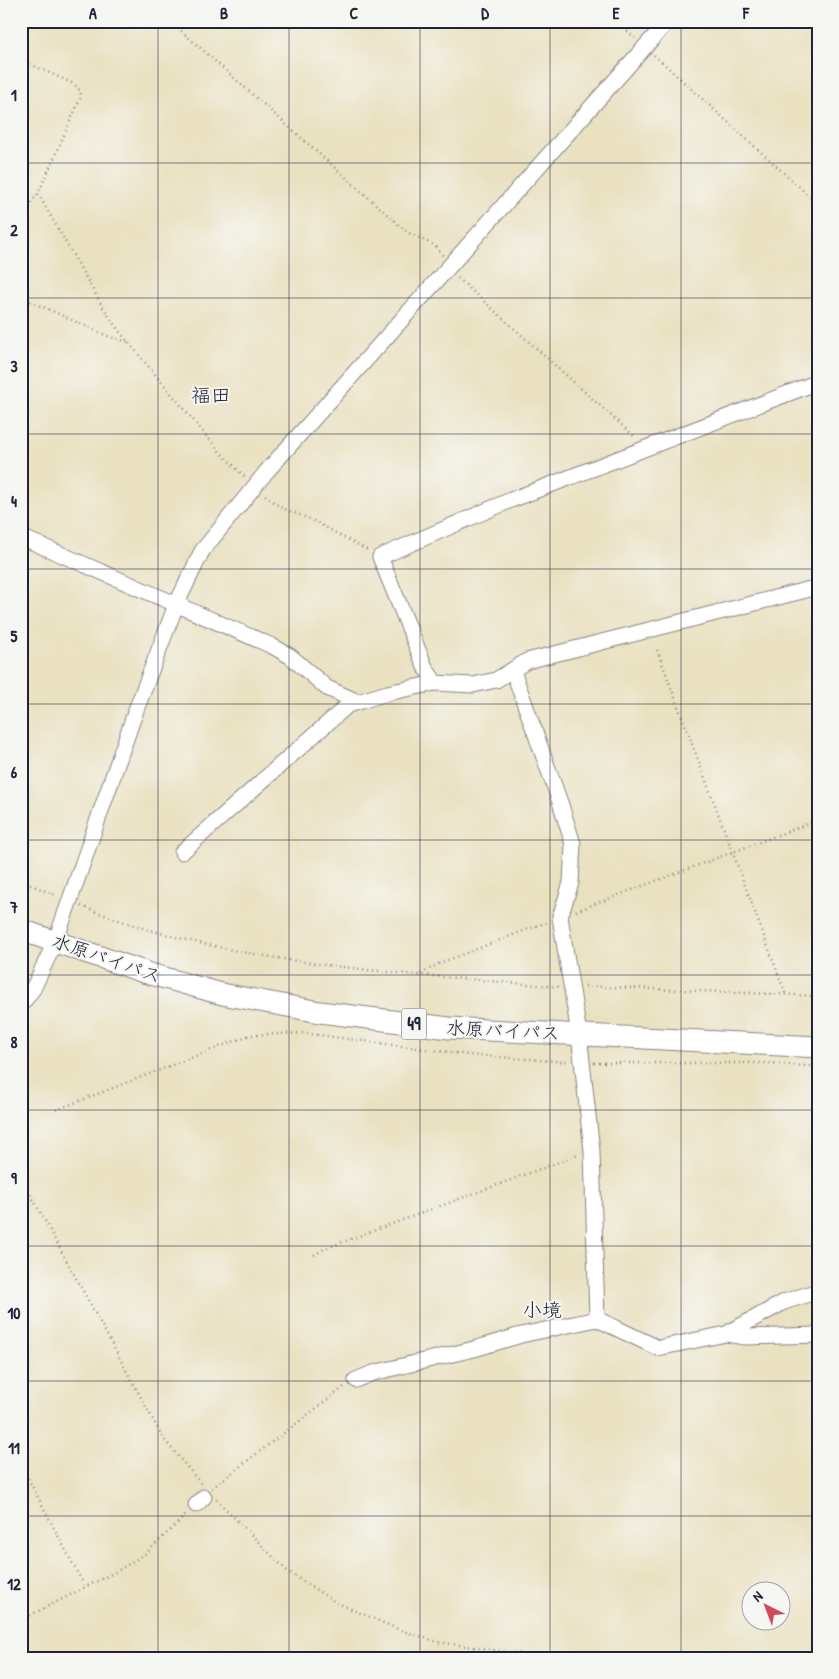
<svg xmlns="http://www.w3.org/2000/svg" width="839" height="1679" font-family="'Patrick Hand','Klee One',sans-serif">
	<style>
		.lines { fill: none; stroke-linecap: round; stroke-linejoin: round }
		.minor-casing { stroke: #86827e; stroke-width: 17 }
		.highway-casing { stroke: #86827e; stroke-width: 23 }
		.path { stroke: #86827e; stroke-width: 2.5; stroke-dasharray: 1 4; stroke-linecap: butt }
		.minor { stroke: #fff; stroke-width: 15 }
		.highway { stroke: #fff; stroke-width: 21 }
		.grid { fill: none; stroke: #22223b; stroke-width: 1; stroke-opacity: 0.55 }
		.labels { text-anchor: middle; stroke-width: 4; stroke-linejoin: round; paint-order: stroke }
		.shield { fill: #f6f6f2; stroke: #626272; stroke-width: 1 }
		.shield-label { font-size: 18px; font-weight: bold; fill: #22223b }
		.street-label { font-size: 19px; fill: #22223b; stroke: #f6f6f2 }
		.neighbourhood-label { font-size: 20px; fill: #22223b; stroke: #f6f6f2 }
		.neatline { fill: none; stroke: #22223b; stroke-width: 2 }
		.grid-label { font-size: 16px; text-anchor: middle; font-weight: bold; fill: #22223b }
	</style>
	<rect width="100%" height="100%" fill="#f6f6f2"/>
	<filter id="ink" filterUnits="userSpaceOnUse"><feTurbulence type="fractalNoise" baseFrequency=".02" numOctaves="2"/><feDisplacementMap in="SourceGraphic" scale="10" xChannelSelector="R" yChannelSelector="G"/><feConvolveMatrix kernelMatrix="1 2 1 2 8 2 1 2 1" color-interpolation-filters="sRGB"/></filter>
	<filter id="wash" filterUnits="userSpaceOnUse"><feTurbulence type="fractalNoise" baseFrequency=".0096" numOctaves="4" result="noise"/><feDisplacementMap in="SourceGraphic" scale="20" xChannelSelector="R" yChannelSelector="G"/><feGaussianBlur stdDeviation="1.12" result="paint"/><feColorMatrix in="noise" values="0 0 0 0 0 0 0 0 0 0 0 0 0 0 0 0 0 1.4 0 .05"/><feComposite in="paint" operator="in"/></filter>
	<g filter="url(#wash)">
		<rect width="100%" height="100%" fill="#eae1c1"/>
	</g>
	<g filter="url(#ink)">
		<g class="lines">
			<defs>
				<path id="minor" d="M 21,537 L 272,646 L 290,656 L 327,688 L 358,702
					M 513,671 L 560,802 L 573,844 L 571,883 L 560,917 L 579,1034 L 592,1151 L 597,1319
					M 435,683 L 425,667 L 380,557 L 511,500 L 818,382
					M 182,852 L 348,705 L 387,693 L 435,683 L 473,685 L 496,680 L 527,661 L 818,587
					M 21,1005 L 33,989 L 56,940 L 136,710 L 176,605 L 202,551 L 267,471 L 668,21
					M 726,1334 L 745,1337 L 818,1335
					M 356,1380 L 373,1373 L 474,1349 L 521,1335 L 597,1319 L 658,1348 L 726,1334 L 784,1302 L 818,1291
					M 196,1505 L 204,1497"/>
				<path id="highway" d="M 21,930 L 147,973 L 222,994 L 320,1012 L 449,1028 L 818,1047"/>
			</defs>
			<!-- minor casing -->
			<use href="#minor" class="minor-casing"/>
			<!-- highway casing -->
			<use href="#highway" class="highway-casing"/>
			<!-- path -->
			<path class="path" d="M 170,21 L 407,232 L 436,246 L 443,256
				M 616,21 L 635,38
				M 654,55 L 818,204
				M 21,60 L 74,84 L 81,92 L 80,99 L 38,194 L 32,201 L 21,227
				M 38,194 L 104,309 L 119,331 L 219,451 L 246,478
				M 458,278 L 636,438
				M 21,297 L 110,337 L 128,342
				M 265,495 L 280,507 L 312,520 L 369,551
				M 657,650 L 786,995
				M 21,881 L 58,896
				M 81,906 C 232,967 399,972 559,987
				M 576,911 L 818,820
				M 421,974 L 440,963 L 547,922
				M 585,986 L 818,996
				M 594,1063 L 768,1063 L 818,1067
				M 56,1110 L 250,1035 L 303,1033 L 470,1055 L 569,1062
				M 21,1177 L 163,1438 L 202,1485
				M 314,1255 L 324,1249 L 578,1155
				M 813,1347 L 818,1370
				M 21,1465 L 85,1587
				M 212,1488 L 344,1387
				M 216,1499 L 286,1570 L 335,1602 L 400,1630 L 438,1642 L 549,1658
				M 21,1620 L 117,1571 L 145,1554 L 187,1514"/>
			<!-- minor -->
			<use href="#minor" class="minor"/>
			<!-- highway -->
			<use href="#highway" class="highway"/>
		</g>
	</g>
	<!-- grid -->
	<path class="grid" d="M 158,21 L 158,1658M 289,21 L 289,1658M 420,21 L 420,1658M 550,21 L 550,1658M 681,21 L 681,1658M 21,163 L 818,163M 21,298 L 818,298M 21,434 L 818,434M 21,569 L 818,569M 21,704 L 818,704M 21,840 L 818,840M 21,975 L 818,975M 21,1110 L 818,1110M 21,1246 L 818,1246M 21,1381 L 818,1381M 21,1516 L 818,1516"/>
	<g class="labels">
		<!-- shield labels -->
		<rect class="shield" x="401.5" y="1008.5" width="25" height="31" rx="4"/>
		<g class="shield-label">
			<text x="414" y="1030">49</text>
		</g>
		<!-- street labels -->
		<g class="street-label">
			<text transform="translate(107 958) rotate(19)" y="7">水原バイパス</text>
			<text transform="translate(503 1030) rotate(3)" y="7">水原バイパス</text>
		</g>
		<!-- neighbourhood labels -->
		<g class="neighbourhood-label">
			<text x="211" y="402">福田</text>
			<text x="542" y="1317">小境</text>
		</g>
	</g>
	<!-- margin -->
	<rect width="839" height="1679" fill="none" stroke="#f6f6f2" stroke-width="55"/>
	<!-- north arrow -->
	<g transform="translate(766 1606) rotate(318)"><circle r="24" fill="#f6f6f2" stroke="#a1a1a9"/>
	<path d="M0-4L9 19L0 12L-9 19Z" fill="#d1495b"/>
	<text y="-8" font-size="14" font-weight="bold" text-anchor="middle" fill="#22223b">N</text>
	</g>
	<rect x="28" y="28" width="784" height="1624" class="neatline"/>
	<g class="grid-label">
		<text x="93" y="19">A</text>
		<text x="224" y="19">B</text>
		<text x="354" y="19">C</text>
		<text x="485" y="19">D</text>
		<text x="616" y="19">E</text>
		<text x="746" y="19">F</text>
		<text x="14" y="101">1</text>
		<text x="14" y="236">2</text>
		<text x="14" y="372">3</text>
		<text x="14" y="507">4</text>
		<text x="14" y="642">5</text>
		<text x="14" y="778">6</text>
		<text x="14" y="913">7</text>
		<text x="14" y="1048">8</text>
		<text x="14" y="1184">9</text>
		<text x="14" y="1319">10</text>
		<text x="14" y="1454">11</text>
		<text x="14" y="1590">12</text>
	</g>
</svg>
